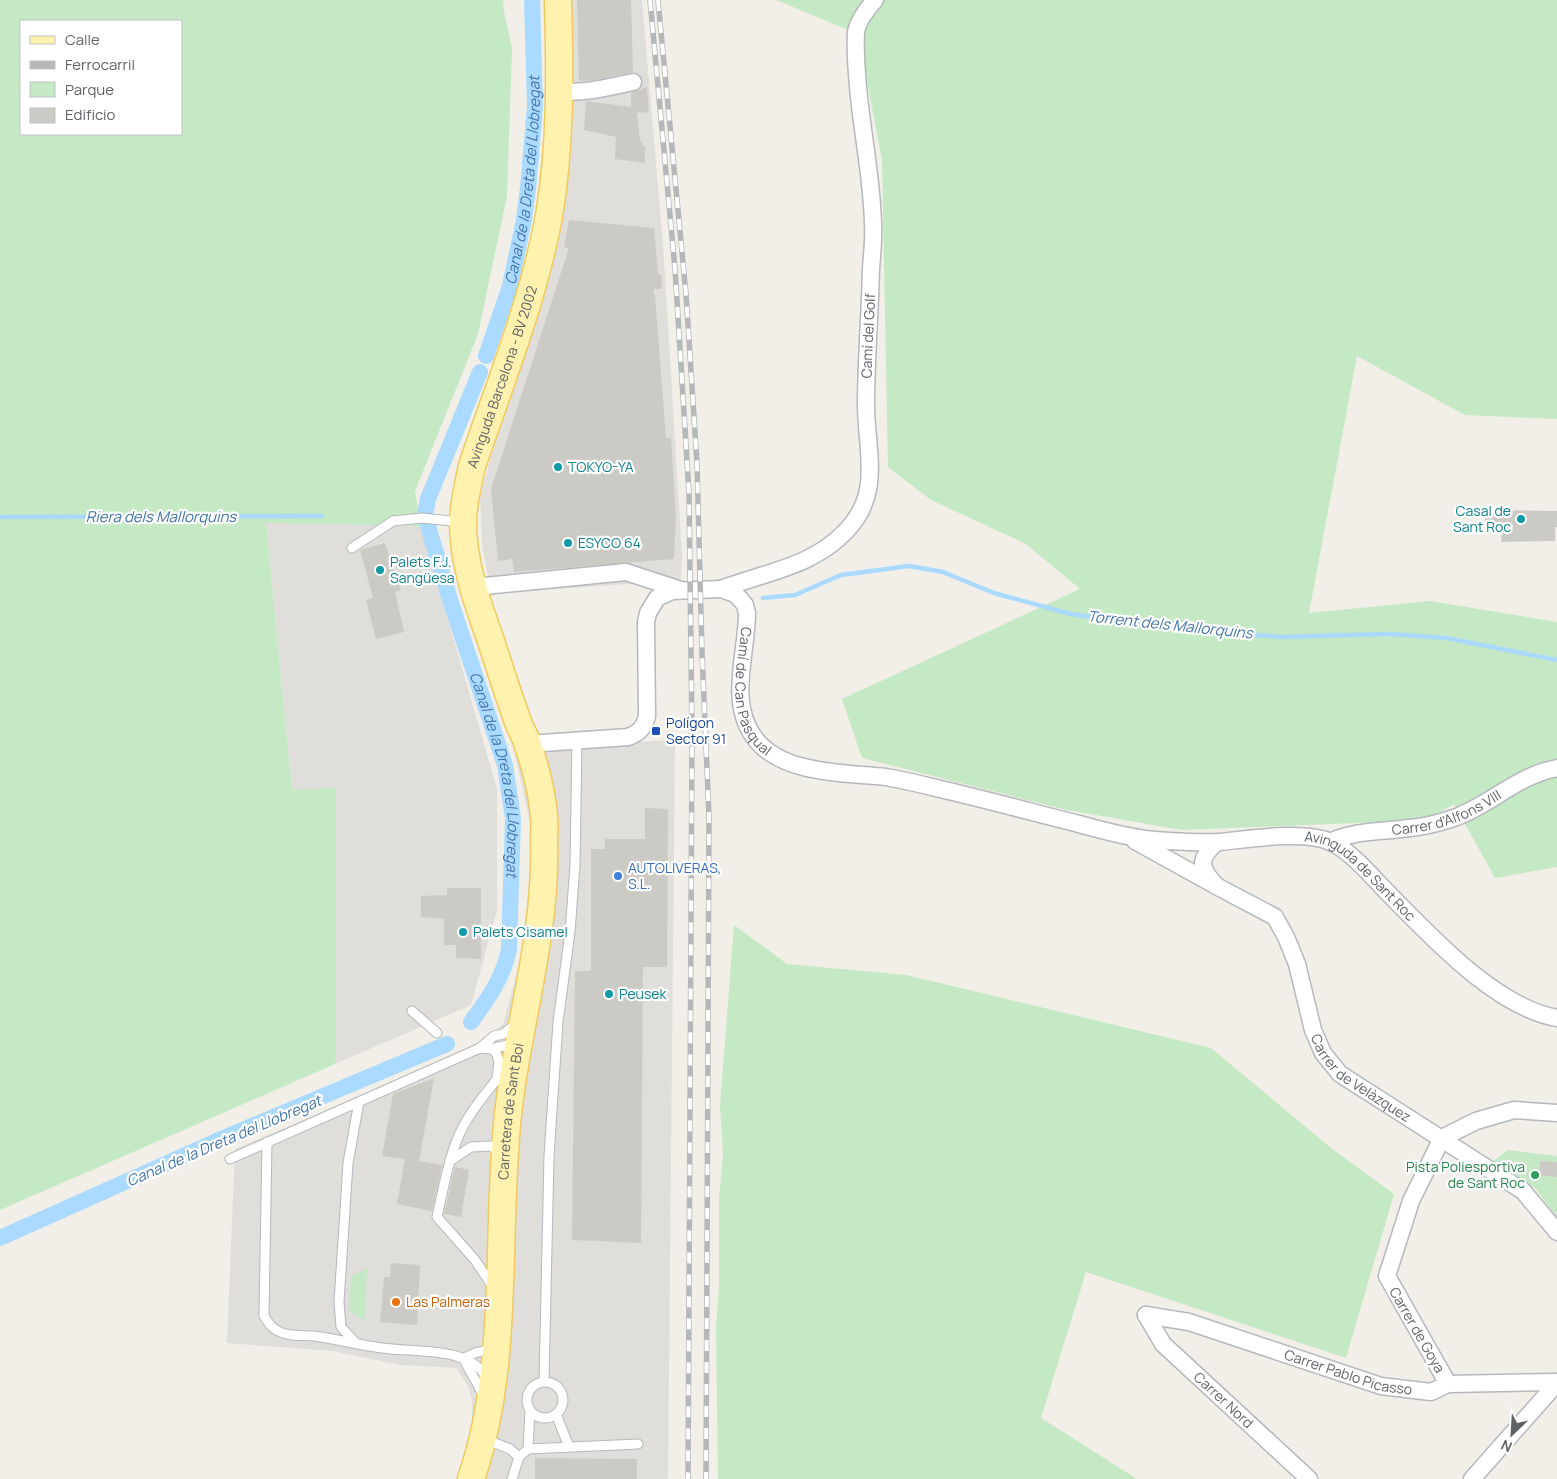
<svg xmlns="http://www.w3.org/2000/svg" width="1557" height="1479" font-family="Manrope,sans-serif">
	<style>
		.industrial { fill: #e0deda }
		.green { fill: #c5e8c5; fill-rule: evenodd }
		.lines { fill: none; stroke-linecap: round; stroke-linejoin: round }
		.stream { stroke: #aadaff; stroke-width: 4.5 }
		.canal { stroke: #aadaff; stroke-width: 16 }
		.building { fill: #cccac5 }
		.lane-casing { stroke: #b5b8bc; stroke-width: 11 }
		.street-casing { stroke: #b5b8bc; stroke-width: 19 }
		.primary-casing { stroke: #f2c960; stroke-width: 29 }
		.lane { stroke: #fff; stroke-width: 9 }
		.street { stroke: #fff; stroke-width: 16 }
		.primary { stroke: #fff2af; stroke-width: 26 }
		.rail-casing { stroke: #b6b7b8; stroke-width: 5.5 }
		.rail { stroke: #fff; stroke-width: 4; stroke-dasharray: 11; stroke-linecap: butt }
		.culture-dot { fill: #0f9aa8; stroke: #fff; stroke-width: 2 }
		.transit-dot { fill: #1a4fb4; stroke: #fff; stroke-width: 2 }
		.shop-dot { fill: #3f7fe0; stroke: #fff; stroke-width: 2 }
		.leisure-dot { fill: #2e9e5b; stroke: #fff; stroke-width: 2 }
		.food-dot { fill: #e8710a; stroke: #fff; stroke-width: 2 }
		.labels { text-anchor: middle; stroke-width: 4.5; stroke-linejoin: round; paint-order: stroke }
		.street-label { font-size: 14px; fill: #5f6368; stroke: #fff }
		.culture-label { font-size: 14px; fill: #0d838f; stroke: #fff; text-anchor: start }
		.transit-label { font-size: 14px; fill: #164399; stroke: #fff; text-anchor: start }
		.shop-label { font-size: 14px; fill: #366cbe; stroke: #fff; text-anchor: start }
		.leisure-label { font-size: 14px; fill: #27864d; stroke: #fff; text-anchor: end }
		.food-label { font-size: 14px; fill: #c56008; stroke: #fff; text-anchor: start }
		.water-label { font-size: 15px; font-style: italic; fill: #4174aa; stroke: #fff }
	</style>
	<rect width="100%" height="100%" fill="#f1efe8"/>
	<!-- industrial -->
	<path class="industrial" d="M 566,0 L 642,0 L 663,245 L 682,554 L 681,580 L 491,594 L 482,543 L 480,496 L 553,236 Z
		M 266,523 L 421,526 L 497,789 L 497,910 L 471,1005 L 335,1064 L 335,789 L 292,790 Z
		M 675,740 L 668,1479 L 456,1479 L 472,1435 L 472,1400 L 469,1388 L 456,1368 L 401,1365 L 332,1351 L 227,1343 L 235,1149 L 469,1051 L 503,1024 L 523,951 L 533,835 L 513,746 L 582,745 Z"/>
	<!-- green -->
	<path class="green" d="M 0,0 L 503,0 L 504,12 L 512,49 L 507,196 L 478,334 L 415,491 L 421,526 L 266,523 L 292,790 L 335,788 L 335,1064 L 0,1210 ZM 21,21 L 181,21 L 181,134 L 21,134 Z
		M 776,0 L 1557,0 L 1557,419 L 1465,415 L 1357,356 L 1309,613 L 1430,601 L 1557,622 L 1557,867 L 1495,878 L 1454,804 L 1427,820 L 1182,830 L 1067,810 L 862,758 L 842,699 L 1080,589 L 1026,544 L 931,500 L 888,467 L 882,160 L 858,34 Z
		M 734,925 L 787,964 L 906,975 L 1211,1048 L 1331,1148 L 1394,1194 L 1346,1358 L 1086,1272 L 1041,1418 L 1137,1479 L 718,1479 L 716,1327 L 719,1288 L 719,1199 L 723,1154 L 720,1105 Z
		M 1508,1150 L 1557,1156 L 1557,1217 L 1535,1188 L 1493,1161 Z
		M 367,1268 L 365,1320 L 365,1321 L 349,1311 L 351,1277 Z"/>
	<g class="lines">
		<!-- stream -->
		<path class="stream" d="M 0,517 L 322,516
			M 763,598 L 795,595 L 841,575 L 909,566 L 943,572 L 994,593 L 1071,614 L 1129,623 L 1203,632 L 1282,637 L 1389,634 L 1446,638 L 1557,660"/>
		<!-- canal -->
		<g class="canal">
			<path id="s1" d="M 486,356 L 510,286 L 524,220 L 528,188 L 535,107 L 532,0"/>
			<path d="M 426,510 L 428,499 L 480,372"/>
			<path id="s2" d="M 428,526 L 452,606 L 505,765 L 513,818 L 509,950 C 503,978 488,999 471,1022"/>
			<path d="M 0,1238 L 221,1139 L 447,1044"/>
		</g>
	</g>
	<!-- building -->
	<path class="building" d="M 577,0 L 631,0 L 633,72 L 595,80 L 579,81 Z
		M 647,87 L 649,112 L 637,113 L 640,141 L 642,141 L 642,145 L 645,146 L 645,163 L 615,159 L 616,137 L 584,130 L 586,101 L 631,107 L 631,93 Z
		M 569,220 L 654,228 L 658,274 L 661,274 L 662,289 L 653,289 L 655,296 L 666,438 L 671,438 L 676,516 L 674,559 L 514,572 L 512,559 L 498,561 L 491,489 L 569,248 L 564,247 Z
		M 1485,510 L 1557,511 L 1557,527 L 1555,527 L 1555,541 L 1501,542 L 1502,529 L 1485,528 Z
		M 385,543 L 401,590 L 395,592 L 404,632 L 376,639 L 366,600 L 373,598 L 360,550 Z
		M 645,808 L 668,809 L 667,967 L 643,967 L 641,1243 L 572,1240 L 575,971 L 591,971 L 591,849 L 605,849 L 605,839 L 645,839 Z
		M 447,888 L 481,888 L 481,959 L 456,958 L 456,945 L 444,945 L 444,919 L 421,917 L 421,896 L 447,895 Z
		M 434,1078 L 419,1161 L 442,1165 L 432,1211 L 397,1204 L 405,1159 L 382,1156 L 393,1094 Z
		M 1540,1161 L 1557,1162 L 1557,1177 L 1539,1175 Z
		M 455,1167 L 469,1170 L 461,1217 L 444,1214 Z
		M 391,1263 L 420,1265 L 417,1325 L 380,1322 L 384,1277 L 390,1277 Z
		M 535,1458 L 637,1459 L 637,1479 L 535,1479 Z"/>
	<g class="lines">
		<defs>
			<path id="lane" d="M 352,548 L 393,521 L 422,518 L 461,522
				M 412,1011 L 437,1033
				M 480,1048 L 491,1049 L 516,1043
				M 491,1049 L 496,1052 L 499,1062 L 497,1078
				M 267,1142 L 264,1316 C 267,1321 271,1327 276,1330 C 288,1337 301,1335 314,1336 C 337,1339 359,1345 382,1348 C 415,1353 468,1345 488,1379
				M 230,1159 L 480,1048 L 494,1036 L 503,1034 L 516,1024
				M 450,1161 L 471,1147 L 491,1146 L 500,1153
				M 493,1287 L 475,1260 L 437,1217 C 443,1190 448,1161 459,1135 C 468,1114 492,1084 508,1067
				M 355,1342 L 341,1327 L 339,1302 L 348,1163 L 359,1102
				M 464,1358 C 469,1372 478,1382 483,1396
				M 464,1358 L 475,1353 L 494,1348
				M 544,1382 L 549,1156 L 558,1022 L 570,932 L 575,865 L 577,741
				M527 1400a18 18 0 1 1 36 0a18 18 0 1 1-36 0Z
				M 556,1414 L 569,1447
				M 485,1439 L 510,1449 L 519,1457 L 512,1479
				M 528,1449 L 530,1410
				M 519,1457 L 528,1449 L 638,1444"/>
			<g id="street">
				<path d="M 560,91 C 585,94 609,87 633,82"/>
				<path d="M 474,587 L 626,572 L 681,590"/>
				<path id="s3" d="M 721,589 C 766,572 812,567 846,531 C 883,493 866,451 866,405 C 866,360 870,314 871,269 C 872,254 874,239 873,224 C 872,174 860,124 857,74 C 856,60 855,46 856,32 C 858,20 867,9 875,0"/>
				<path id="s4" d="M 528,744 L 628,737 C 639,733 644,728 647,716 L 646,622 L 648,613 L 657,598 L 672,591 L 721,589 L 735,594 L 741,600 L 745,605 L 747,613 C 747,653 728,702 754,737 C 764,752 784,762 800,766 C 828,774 858,774 886,777 C 903,780 920,784 936,788 C 984,799 1031,812 1079,824 C 1108,832 1138,840 1169,841 C 1185,842 1203,843 1220,842 C 1249,839 1304,830 1331,842 C 1351,852 1369,873 1384,889 C 1428,933 1494,1007 1557,1018"/>
				<path id="s5" d="M 1135,841 L 1220,888 L 1275,917 L 1286,937 L 1297,964 L 1313,1030 L 1323,1053 L 1340,1074 L 1523,1191 L 1557,1232"/>
				<path id="s6" d="M 1330,842 C 1355,830 1382,832 1409,828 C 1424,827 1439,823 1454,818 C 1490,805 1518,775 1557,768"/>
				<path d="M 1214,883 C 1198,866 1200,857 1217,842"/>
				<path id="s7" d="M 1146,1315 L 1189,1322 L 1381,1386 L 1431,1392 L 1448,1384 L 1557,1382"/>
				<path id="s8" d="M 1146,1315 L 1163,1344 L 1309,1479"/>
				<path d="M 1448,1384 L 1387,1276 L 1411,1201 L 1442,1138 L 1476,1121 L 1514,1110 L 1557,1113"/>
				<path d="M 1472,1479 L 1557,1383"/>
			</g>
			<g id="primary">
				<path id="s9" d="M 471,1479 C 511,1362 495,1235 508,1114 C 518,1023 547,934 544,842 C 544,834 545,825 544,816 C 542,793 536,768 528,746 C 526,737 521,730 518,722 C 508,694 499,666 490,638 C 477,602 463,562 463,523 C 463,504 468,485 472,466 C 500,383 533,302 549,216 C 561,144 560,73 558,0"/>
			</g>
		</defs>
		<!-- lane casing -->
		<use href="#lane" class="lane-casing"/>
		<!-- street casing -->
		<use href="#street" class="street-casing"/>
		<!-- primary casing -->
		<use href="#primary" class="primary-casing"/>
		<!-- lane -->
		<use href="#lane" class="lane"/>
		<!-- street -->
		<use href="#street" class="street"/>
		<!-- primary -->
		<use href="#primary" class="primary"/>
		<defs>
			<path id="rail" d="M 650,0 L 675,269 L 689,493 L 692,735 L 688,1479
				M 658,0 L 686,294 L 697,463 L 702,653 L 709,816 L 706,1479"/>
		</defs>
		<!-- rail casing -->
		<use href="#rail" class="rail-casing"/>
		<!-- rail -->
		<use href="#rail" class="rail"/>
	</g>
	<!-- markers -->
	<g class="culture-dot">
		<circle cx="558" cy="467" r="5"/>
		<circle cx="1521" cy="519" r="5"/>
		<circle cx="568" cy="543" r="5"/>
		<circle cx="380" cy="570" r="5"/>
		<circle cx="463" cy="932" r="5"/>
		<circle cx="609" cy="994" r="5"/>
	</g>
	<rect class="transit-dot" x="651" y="726" width="10" height="10" rx="2.5"/>
	<circle class="shop-dot" cx="618" cy="876" r="5"/>
	<circle class="leisure-dot" cx="1535" cy="1175" r="5"/>
	<circle class="food-dot" cx="396" cy="1302" r="5"/>
	<g class="labels">
		<!-- street labels -->
		<g class="street-label">
			<text dy="5" stroke="none"><textPath href="#s3" startOffset="341">Camí del Golf</textPath></text>
			<text dy="5" stroke="none"><textPath href="#s9" startOffset="1126">Avinguda Barcelona - BV 2002</textPath></text>
			<text dy="5" stroke="none"><textPath href="#s4" startOffset="436">Camí de Can Pasqual</textPath></text>
			<text dy="5" stroke="none"><textPath href="#s6" startOffset="121">Carrer d'Alfons VIII</textPath></text>
			<text dy="5" stroke="none"><textPath href="#s4" startOffset="1120">Avinguda de Sant Roc</textPath></text>
			<text dy="5" stroke="none"><textPath href="#s5" startOffset="349">Carrer de Velàzquez</textPath></text>
			<text dy="5" stroke="none"><textPath href="#s9" startOffset="371">Carretera de Sant Boi</textPath></text>
			<text transform="translate(1417 1330) rotate(60)" y="5">Carrer de Goya</text>
			<text dy="5" stroke="none"><textPath href="#s7" startOffset="211">Carrer Pablo Picasso</textPath></text>
			<text dy="5" stroke="none"><textPath href="#s8" startOffset="116">Carrer Nord</textPath></text>
		</g>
		<!-- culture labels -->
		<g class="culture-label">
			<text x="568" y="472">TOKYO-YA</text>
			<text x="1511" y="516" text-anchor="end">Casal de<tspan x="1511" dy="16">Sant Roc</tspan></text>
			<text x="578" y="548">ESYCO 64</text>
			<text x="390" y="567">Palets F.J.<tspan x="390" dy="16">Sangüesa</tspan></text>
			<text x="473" y="937">Palets Cisamel</text>
			<text x="619" y="999">Peusek</text>
		</g>
		<!-- transit labels -->
		<g class="transit-label">
			<text x="666" y="728">Polígon<tspan x="666" dy="16">Sector 91</tspan></text>
		</g>
		<!-- shop labels -->
		<g class="shop-label">
			<text x="628" y="873">AUTOLIVERAS,<tspan x="628" dy="16">S.L.</tspan></text>
		</g>
		<!-- leisure labels -->
		<g class="leisure-label">
			<text x="1525" y="1172">Pista Poliesportiva<tspan x="1525" dy="16">de Sant Roc</tspan></text>
		</g>
		<!-- food labels -->
		<g class="food-label">
			<text x="406" y="1307">Las Palmeras</text>
		</g>
		<!-- water labels -->
		<g class="water-label">
			<text dy="5" stroke="none"><textPath href="#s1" startOffset="181">Canal de la Dreta del Llobregat</textPath></text>
			<text x="161" y="522">Riera dels Mallorquins</text>
			<text transform="translate(1170 625) rotate(6)" y="5">Torrent dels Mallorquins</text>
			<text dy="5" stroke="none"><textPath href="#s2" startOffset="259">Canal de la Dreta del Llobregat</textPath></text>
			<text transform="translate(224 1141) rotate(-23)" y="5">Canal de la Dreta del Llobregat</text>
		</g>
	</g>
	<!-- legend -->
	<rect x="20" y="20" width="162" height="115" fill="#ffffff" stroke="#bfc1c3"/>
	<rect x="30" y="36" width="25" height="8" fill="#fff2af" stroke="#bfc1c3"/>
	<text x="65" y="45" font-size="15" fill="#5f6368">Calle</text>
	<rect x="30" y="61" width="25" height="8" fill="#b6b7b8" stroke="#bfc1c3"/>
	<text x="65" y="70" font-size="15" fill="#5f6368">Ferrocarril</text>
	<rect x="30" y="82" width="25" height="15" fill="#c5e8c5" stroke="#bfc1c3"/>
	<text x="65" y="95" font-size="15" fill="#5f6368">Parque</text>
	<rect x="30" y="108" width="25" height="15" fill="#cccac5" stroke="#bfc1c3"/>
	<text x="65" y="120" font-size="15" fill="#5f6368">Edificio</text>
	<!-- north arrow -->
	<g transform="translate(1512 1434) rotate(205)" stroke="#ffffff" stroke-width="4" paint-order="stroke">
	<path d="M0-4L9 19L0 12L-9 19Z" fill="#5f6368"/>
	<text y="-8" font-size="14" font-weight="bold" text-anchor="middle" fill="#5f6368">N</text>
	</g>
</svg>
